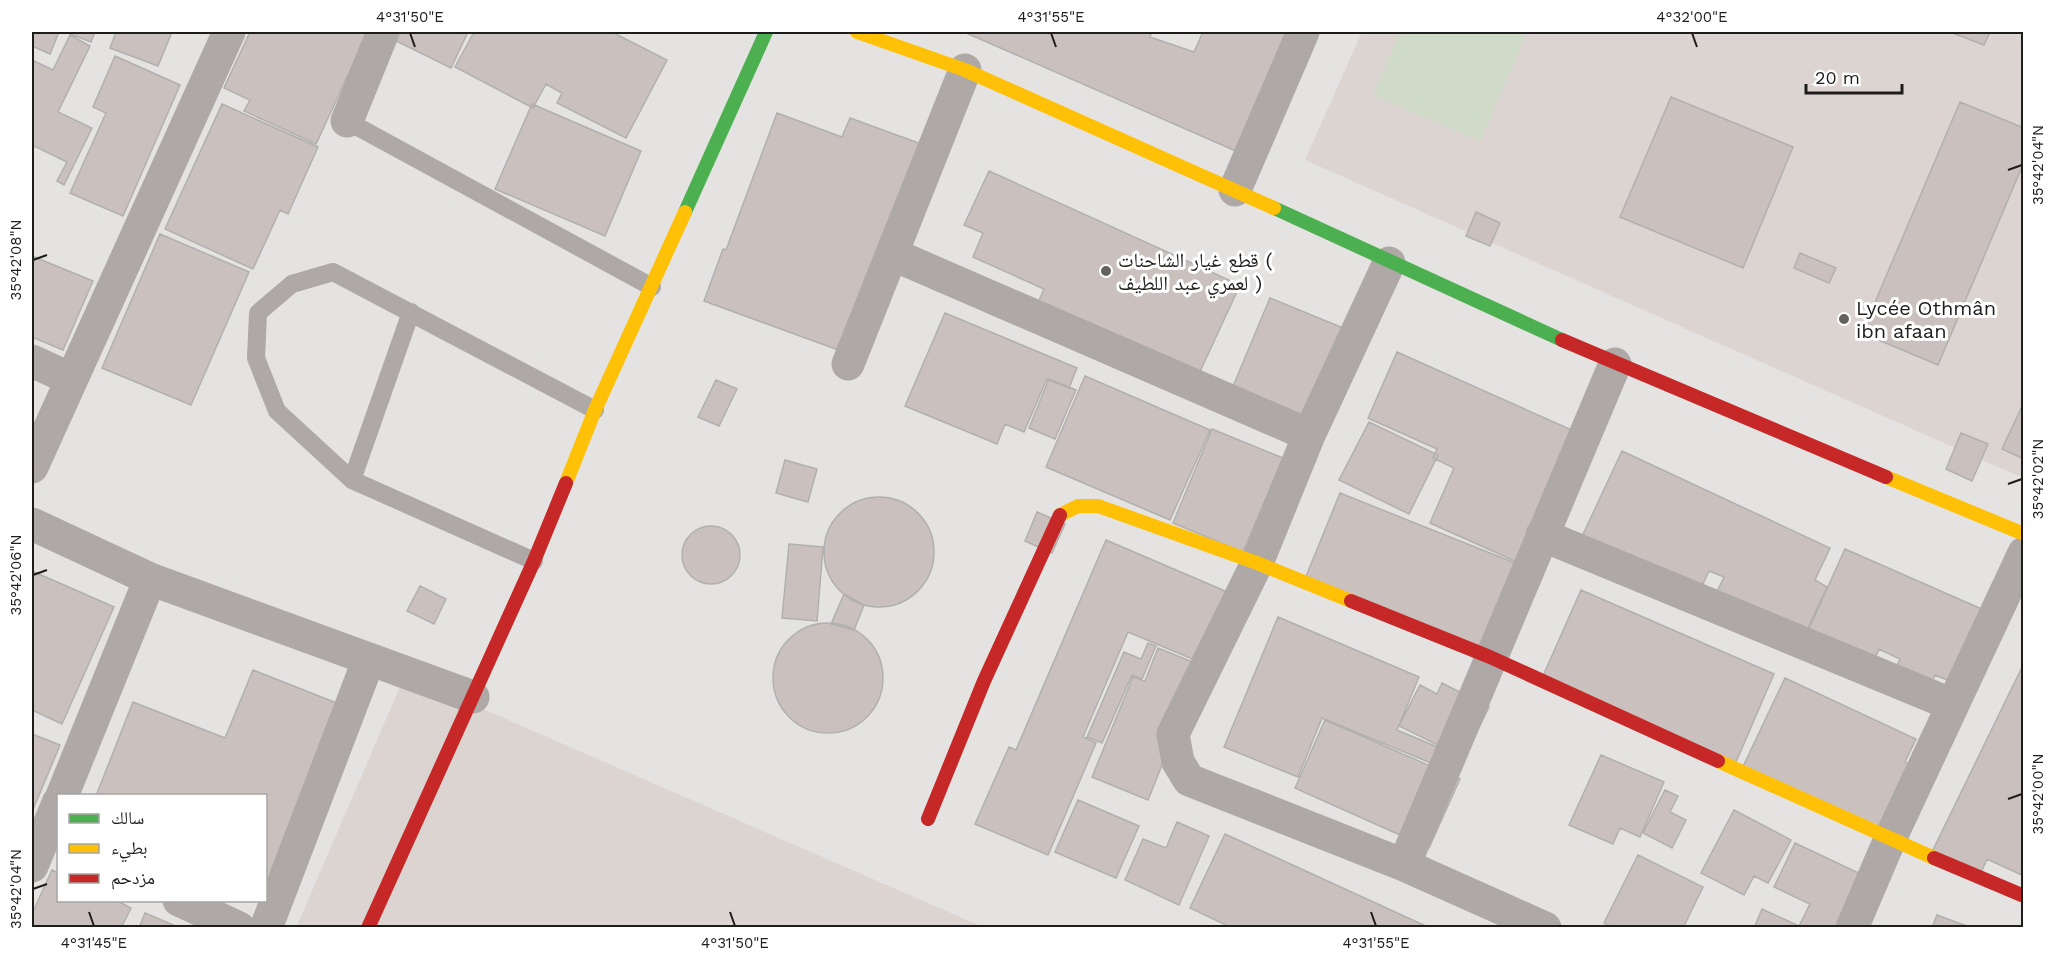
<svg xmlns="http://www.w3.org/2000/svg" width="2055" height="959" font-family="'Work Sans','Noto Naskh Arabic',sans-serif">
	<style>
		.built { fill: #dbd4d1 }
		.green { fill: #d0dac8 }
		.building { fill: #cac1be; stroke: #b1b0af; stroke-width: 1.5 }
		.lines { fill: none; stroke-linecap: round; stroke-linejoin: round }
		.lane { stroke: #aea8a7; stroke-width: 18 }
		.street { stroke: #aea8a7; stroke-width: 33 }
		.fast { stroke: #4caf50; stroke-width: 14 }
		.slow { stroke: #ffc107; stroke-width: 14 }
		.jam { stroke: #c62828; stroke-width: 14 }
		.ticks { fill: none; stroke: #1e1d1c; stroke-width: 2 }
		.poi-dot { fill: #646261; stroke: #fff; stroke-width: 2 }
		.labels { text-anchor: middle; stroke-width: 6; stroke-linejoin: round; paint-order: stroke }
		.poi-label { font-size: 20px; fill: #1e1d1c; stroke: #fff; text-anchor: start }
		.neatline { fill: none; stroke: #1e1d1c; stroke-width: 2 }
		.ticks-label { font-size: 15px; text-anchor: middle; fill: #1e1d1c }
	</style>
	<rect width="100%" height="100%" fill="#e5e3e2"/>
	<!-- built -->
	<path class="built" d="M 1362,32 L 2023,32 L 2023,478 L 1305,160 Z
		M 405,675 L 983,927 L 296,928 Z"/>
	<!-- green -->
	<path class="green" d="M 1400,32 L 1527,32 L 1480,141 L 1373,95 Z"/>
	<!-- building -->
	<path class="building" d="M 32,32 L 59,32 L 50,54 L 32,46 Z
		M 65,32 L 95,32 L 91,42 Z
		M 116,32 L 172,32 L 158,66 L 110,48 Z
		M 250,32 L 368,32 L 316,144 L 244,111 L 250,100 L 224,88 Z
		M 398,32 L 468,32 L 451,68 L 394,40 Z
		M 474,32 L 612,32 L 667,60 L 626,138 L 557,103 L 562,93 L 546,84 L 533,108 L 455,67 Z
		M 964,32 L 1152,32 L 1150,37 L 1194,52 L 1203,32 L 1291,32 L 1238,152 Z
		M 1950,32 L 1990,32 L 1984,45 Z
		M 70,35 L 90,46 L 58,112 L 92,128 L 64,185 L 57,181 L 67,162 L 32,145 L 32,147 L 32,60 L 53,70 Z
		M 115,56 L 180,85 L 123,216 L 70,193 L 106,113 L 93,107 Z
		M 1671,97 L 1793,147 L 1743,268 L 1620,217 Z
		M 1960,102 L 2024,128 L 2024,162 L 1938,365 L 1862,333 Z
		M 222,104 L 318,147 L 288,214 L 280,210 L 253,269 L 165,229 Z
		M 532,104 L 641,151 L 605,236 L 495,189 Z
		M 777,113 L 842,137 L 850,118 L 946,153 L 863,359 L 704,301 L 723,249 L 726,250 Z
		M 989,171 L 1240,285 L 1197,378 L 1037,305 L 1044,289 L 973,257 L 983,233 L 964,225 Z
		M 1476,212 L 1500,223 L 1490,246 L 1466,236 Z
		M 160,234 L 249,272 L 191,405 L 102,368 Z
		M 1800,253 L 1836,268 L 1829,283 L 1794,268 Z
		M 32,256 L 93,281 L 63,350 L 32,337 Z
		M 1270,298 L 1360,335 L 1321,428 L 1231,391 Z
		M 945,313 L 1077,368 L 1069,388 L 1047,379 L 1024,432 L 1005,424 L 997,444 L 905,406 Z
		M 1397,352 L 1576,432 L 1517,562 L 1430,523 L 1454,468 L 1433,458 L 1437,449 L 1368,418 Z
		M 1085,376 L 1210,430 L 1170,520 L 1046,467 Z
		M 1049,379 L 1076,390 L 1055,439 L 1029,428 Z
		M 716,380 L 737,389 L 719,426 L 698,417 Z
		M 2024,402 L 2024,459 L 2002,449 Z
		M 1369,422 L 1438,455 L 1409,514 L 1339,480 Z
		M 1212,429 L 1283,458 L 1243,552 L 1173,523 Z
		M 1961,433 L 1988,444 L 1972,481 L 1946,469 Z
		M 1622,451 L 1830,548 L 1815,580 L 1827,587 L 1802,641 L 1713,600 L 1724,577 L 1709,571 L 1696,599 L 1578,545 Z
		M 785,460 L 817,469 L 808,502 L 776,493 Z
		M 1340,493 L 1520,565 L 1482,658 L 1302,586 Z
		M824 552a55 55 0 1 1 110 0a55 55 0 1 1-110 0Z
		M 1037,512 L 1065,524 L 1052,553 L 1025,541 Z
		M682 555a29 29 0 1 1 58 0a29 29 0 1 1-58 0Z
		M 1106,540 L 1239,597 L 1209,666 L 1128,632 L 1083,737 L 1096,743 L 1048,855 L 975,824 L 1009,747 L 1016,750 Z
		M 789,544 L 823,547 L 817,621 L 782,618 Z
		M 1845,549 L 1993,614 L 1961,686 L 1935,675 L 1927,694 L 1891,678 L 1900,659 L 1879,649 L 1869,672 L 1803,642 Z
		M 32,571 L 114,607 L 62,724 L 32,710 Z
		M 420,586 L 446,599 L 434,624 L 407,611 Z
		M 1581,590 L 1774,674 L 1733,769 L 1539,685 Z
		M 844,594 L 864,605 L 854,630 L 831,624 Z
		M 1278,617 L 1419,677 L 1397,730 L 1461,757 L 1455,773 L 1322,718 L 1298,777 L 1224,747 Z
		M773 678a55 55 0 1 1 110 0a55 55 0 1 1-110 0Z
		M 1148,643 L 1156,646 L 1142,679 L 1132,675 L 1102,743 L 1087,737 L 1124,652 L 1141,659 Z
		M 1158,648 L 1215,671 L 1178,725 L 1148,800 L 1092,777 L 1133,677 L 1145,681 Z
		M 2024,663 L 2024,876 L 1987,859 L 1980,875 L 1932,852 Z
		M 253,670 L 339,704 L 266,886 L 266,796 L 96,796 L 133,702 L 225,738 Z
		M 1785,678 L 1916,739 L 1905,762 L 1922,770 L 1888,842 L 1740,773 Z
		M 1442,683 L 1489,707 L 1464,758 L 1399,726 L 1420,685 L 1437,694 Z
		M 1325,720 L 1460,779 L 1429,848 L 1295,788 Z
		M 32,734 L 60,745 L 32,812 Z
		M 1601,755 L 1664,782 L 1640,837 L 1620,828 L 1613,844 L 1569,825 Z
		M 1665,790 L 1678,796 L 1670,812 L 1686,820 L 1672,848 L 1643,833 Z
		M 1078,800 L 1139,826 L 1116,878 L 1055,852 Z
		M 1734,810 L 1791,840 L 1768,883 L 1754,876 L 1744,895 L 1701,873 Z
		M 1177,822 L 1209,836 L 1179,905 L 1125,880 L 1143,839 L 1166,848 Z
		M 1225,834 L 1430,928 L 1232,928 L 1190,908 Z
		M 1795,843 L 1882,884 L 1862,928 L 1754,928 L 1762,909 L 1799,926 L 1810,904 L 1774,887 Z
		M 1638,855 L 1703,887 L 1683,928 L 1612,928 L 1604,923 Z
		M 52,870 L 58,873 L 58,900 L 116,900 L 131,908 L 121,928 L 32,928 L 32,914 Z
		M 145,913 L 180,928 L 139,928 Z
		M 1937,915 L 1972,928 L 1932,928 Z"/>
	<g class="lines">
		<!-- lane -->
		<path class="lane" d="M 347,121 L 652,287
			M 352,480 L 411,312
			M 534,561 L 352,480 L 277,411 L 256,358 L 258,313 L 292,284 L 333,272 L 595,410"/>
		<!-- street -->
		<path class="street" d="M 347,121 L 383,32
			M 1235,190 L 1303,32
			M 892,254 L 1309,435 L 1389,263
			M 32,361 L 71,379
			M 848,364 L 965,70
			M 1309,435 L 1257,563 L 1173,734 L 1178,762 L 1189,780 L 1404,865 L 1545,928
			M 32,467 L 229,32
			M 32,524 L 150,579 L 473,697
			M 1542,535 L 1953,705
			M 62,796 L 150,579
			M 1404,865 L 1615,364
			M 32,866 L 58,803
			M 179,900 L 239,928
			M 266,928 L 369,659
			M 1852,928 L 1890,839 L 2024,553"/>
		<!-- fast -->
		<path class="fast" d="M 1274,208 L 1562,340
			M 685,212 L 766,32"/>
		<!-- slow -->
		<path class="slow" d="M 857,32 L 965,70 L 1274,208
			M 1886,477 L 2024,534
			M 566,483 L 595,410 L 685,212
			M 1060,515 L 1078,506 L 1098,506 L 1257,563 L 1351,601
			M 1718,761 L 1934,858"/>
		<!-- jam -->
		<path class="jam" d="M 1562,340 L 1886,477
			M 1351,601 L 1490,657 L 1718,761
			M 928,819 L 984,681 L 1060,515
			M 1934,858 L 2024,896
			M 368,928 L 534,561 L 566,483"/>
	</g>
	<!-- ticks -->
	<path class="ticks" d="M 410,33 L 415,47M 1051,33 L 1056,47M 1692,33 L 1697,47M 2008,170 L 2022,165M 33,260 L 47,255M 2008,484 L 2022,479M 33,575 L 47,570M 2008,799 L 2022,794M 33,889 L 47,884M 89,912 L 94,926M 730,912 L 735,926M 1371,912 L 1376,926"/>
	<!-- markers -->
	<g class="poi-dot">
		<circle cx="1106" cy="271" r="6"/>
		<circle cx="1844" cy="319" r="6"/>
	</g>
	<g class="labels">
		<!-- poi labels -->
		<g class="poi-label">
			<text x="1118" y="267">قطع غيار الشاحنات (<tspan x="1118" dy="23">لعمري عبد اللطيف )</tspan></text>
			<text x="1856" y="315">Lycée Othmân<tspan x="1856" dy="23">ibn afaan</tspan></text>
		</g>
	</g>
	<!-- border -->
	<rect width="2055" height="959" fill="none" stroke="#ffffff" stroke-width="66"/>
	<!-- legend -->
	<rect x="57" y="794" width="210" height="108" fill="#ffffff" stroke="#a5a5a4" stroke-width="1.5"/>
	<rect x="69" y="814" width="30" height="9" fill="#4caf50" stroke="#a5a5a4" stroke-width="1.5"/>
	<text x="111" y="824" font-size="18" fill="#1e1d1c">سالك</text>
	<rect x="69" y="844" width="30" height="9" fill="#ffc107" stroke="#a5a5a4" stroke-width="1.5"/>
	<text x="111" y="854" font-size="18" fill="#1e1d1c">بطيء</text>
	<rect x="69" y="874" width="30" height="9" fill="#c62828" stroke="#a5a5a4" stroke-width="1.5"/>
	<text x="111" y="884" font-size="18" fill="#1e1d1c">مزدحم</text>
	<!-- scale -->
	<path d="M1806 84v9h96v-9" fill="none" stroke="#1e1d1c" stroke-width="3"/>
	<text x="1815" y="84" font-size="18" fill="#1e1d1c" stroke="#ffffff" stroke-width="4.5" paint-order="stroke">20 m</text>
	<rect x="33" y="33" width="1989" height="893" class="neatline"/>
	<g class="ticks-label">
		<text x="410" y="22">4°31'50"E</text>
		<text x="1051" y="22">4°31'55"E</text>
		<text x="1692" y="22">4°32'00"E</text>
		<text transform="translate(2038 165) rotate(-90)" y="5">35°42'04"N</text>
		<text transform="translate(16 260) rotate(-90)" y="5">35°42'08"N</text>
		<text transform="translate(2038 479) rotate(-90)" y="5">35°42'02"N</text>
		<text transform="translate(16 575) rotate(-90)" y="5">35°42'06"N</text>
		<text transform="translate(2038 794) rotate(-90)" y="5">35°42'00"N</text>
		<text transform="translate(16 889) rotate(-90)" y="5">35°42'04"N</text>
		<text x="94" y="948">4°31'45"E</text>
		<text x="735" y="948">4°31'50"E</text>
		<text x="1376" y="948">4°31'55"E</text>
	</g>
</svg>
